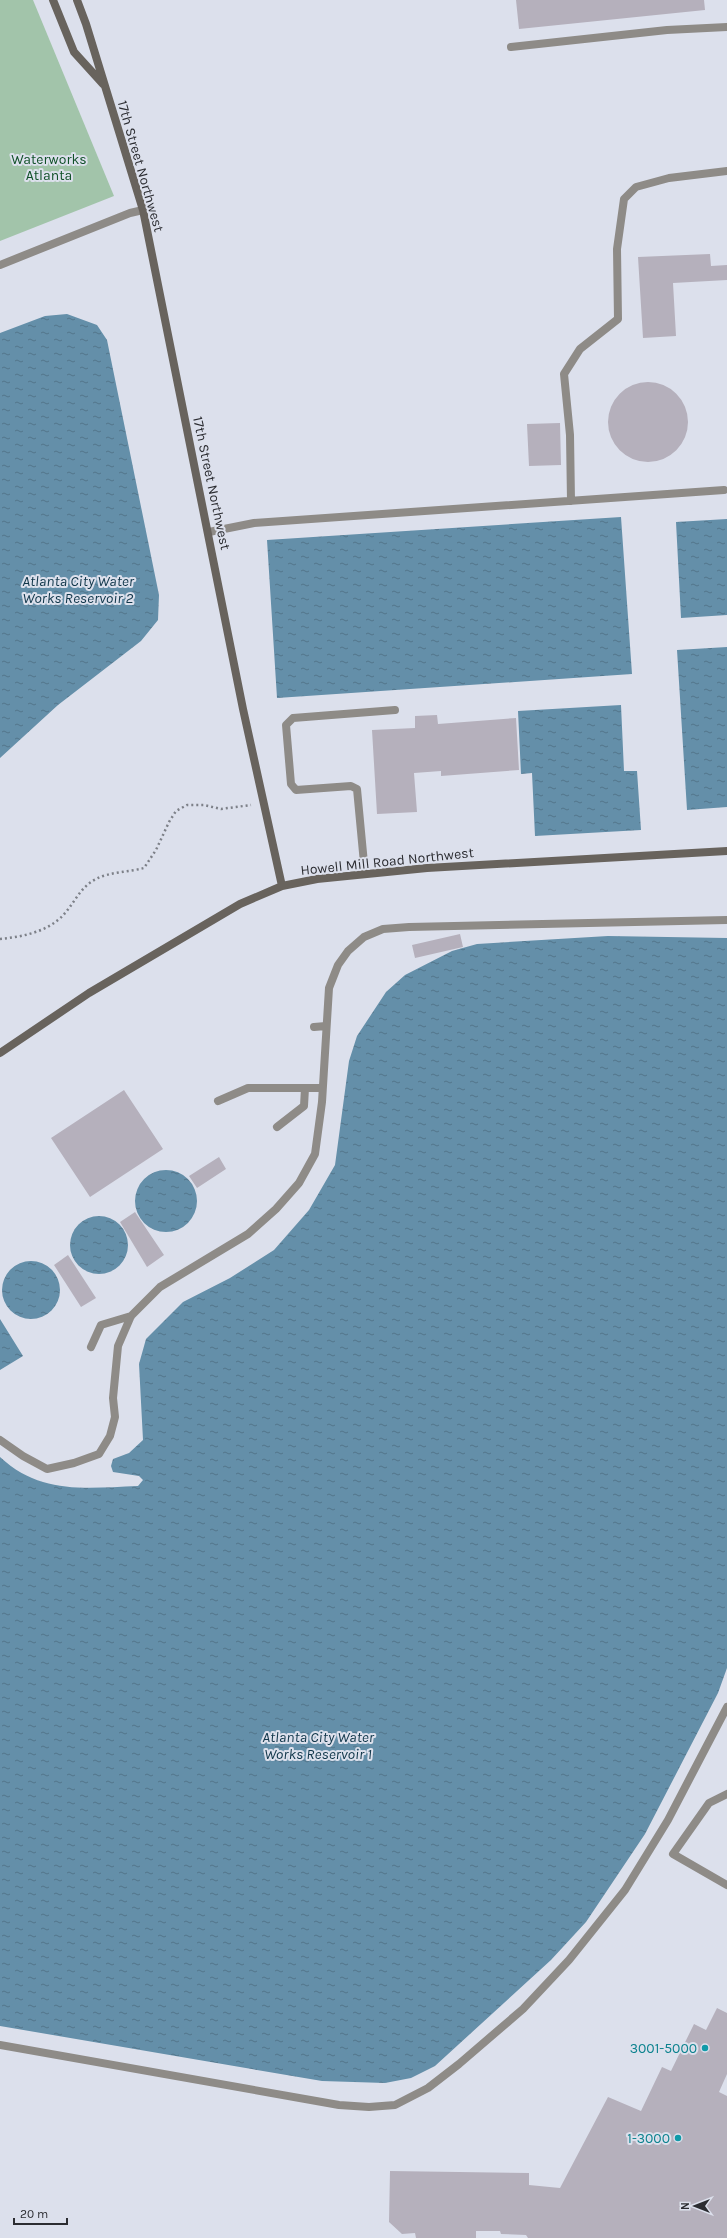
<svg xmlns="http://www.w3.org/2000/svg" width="727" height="2238" font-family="Karla,sans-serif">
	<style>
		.park { fill: #a2c4aa }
		.water { fill: url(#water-ripples) }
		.building { fill: #b5b0bc }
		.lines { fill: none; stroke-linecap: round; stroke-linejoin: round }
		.path { stroke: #7d8088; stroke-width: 2.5; stroke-dasharray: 2 3; stroke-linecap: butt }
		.lane { stroke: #8e8b87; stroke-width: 8 }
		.street { stroke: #8e8b87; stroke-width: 8 }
		.secondary { stroke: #68635d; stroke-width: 8 }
		.culture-dot { fill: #0f9aa8; stroke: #dce0ec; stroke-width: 1.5 }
		.labels { text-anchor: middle; stroke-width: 4; stroke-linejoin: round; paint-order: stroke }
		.park-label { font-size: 14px; fill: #115129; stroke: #dce0ec }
		.street-label { font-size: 14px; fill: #2b2c31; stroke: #dce0ec }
		.culture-label { font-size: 14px; fill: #0d838f; stroke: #dce0ec; text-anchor: end }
		.water-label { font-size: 15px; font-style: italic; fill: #10364a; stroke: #dce0ec }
	</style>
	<defs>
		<pattern id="water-ripples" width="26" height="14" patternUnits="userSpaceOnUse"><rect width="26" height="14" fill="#648fa9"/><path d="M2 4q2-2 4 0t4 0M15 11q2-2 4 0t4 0" fill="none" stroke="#53758a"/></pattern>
	</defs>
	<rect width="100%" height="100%" fill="#dce0ec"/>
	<!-- park -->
	<path class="park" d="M 0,0 L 33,0 L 114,196 L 0,241 Z"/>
	<!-- water -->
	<path class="water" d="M 67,314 L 97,325 L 107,340 L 159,595 L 158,620 L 141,641 L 58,705 L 0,758 L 0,333 L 45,316 Z
		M 621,517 L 632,674 L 277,698 L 267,540 Z
		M 727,519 L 727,615 L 681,618 L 676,522 Z
		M 727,647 L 727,807 L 687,810 L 677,650 Z
		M 621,705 L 624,771 L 637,771 L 641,830 L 535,836 L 532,773 L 521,774 L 518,711 Z
		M 608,936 L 727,938 L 727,1668 L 718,1693 L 645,1834 L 586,1922 L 551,1960 L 435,2066 L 411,2078 L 385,2083 L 322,2081 L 0,2026 L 0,1457 C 41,1495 86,1488 138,1486 L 143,1480 L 139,1476 L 113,1472 L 111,1466 L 113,1459 L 129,1453 L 143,1440 L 139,1364 L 146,1339 L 183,1302 L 230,1278 L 274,1250 L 309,1210 L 335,1165 L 349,1061 L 357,1036 L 386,992 L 405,975 L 452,951 L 477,944 Z
		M135 1201a31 31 0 1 1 62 0a31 31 0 1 1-62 0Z
		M70 1245a29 29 0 1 1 58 0a29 29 0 1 1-58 0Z
		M2 1290a29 29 0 1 1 58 0a29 29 0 1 1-58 0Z
		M 0,1319 L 23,1356 L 0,1370 Z"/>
	<!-- building -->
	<path class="building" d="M 516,0 L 704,0 L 705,10 L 519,29 Z
		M 710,254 L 711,266 L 727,265 L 727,280 L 673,283 L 676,336 L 643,338 L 638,257 Z
		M608 422a40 40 0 1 1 80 0a40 40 0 1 1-80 0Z
		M 560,423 L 561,465 L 529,466 L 527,424 Z
		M 437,715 L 438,724 L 516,718 L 519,770 L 441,776 L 441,771 L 414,773 L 417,812 L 377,814 L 372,730 L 415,728 L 415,716 Z
		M 460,934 L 463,947 L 415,958 L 412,945 Z
		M 124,1090 L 163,1149 L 90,1197 L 51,1138 Z
		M 219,1157 L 226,1169 L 197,1188 L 189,1176 Z
		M 135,1212 L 164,1255 L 147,1267 L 120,1222 Z
		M 68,1255 L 96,1298 L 81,1307 L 54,1265 Z
		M 717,2008 L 727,2013 L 727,2074 L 719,2092 L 727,2096 L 727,2238 L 528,2238 L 526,2235 L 501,2234 L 500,2231 L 476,2231 L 476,2238 L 416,2238 L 415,2233 L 402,2234 L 389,2222 L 390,2171 L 529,2173 L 529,2185 L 560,2188 L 608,2097 L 641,2111 L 662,2067 L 671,2071 L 694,2024 L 706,2030 Z"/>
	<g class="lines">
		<!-- path -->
		<path class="path" d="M 0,939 C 20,937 42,933 58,920 C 73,908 78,888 96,879 C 109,872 129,872 144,868 L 156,850 L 169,822 L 176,811 L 187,805 L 204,805 L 221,809 L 251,805"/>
		<!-- lane -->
		<path class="lane" d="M 511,47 L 667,30 L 727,27
			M 571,501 L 570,435 L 564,374 L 580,349 L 618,319 L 617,249 L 624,199 L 636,187 L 669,178 L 727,171
			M 209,532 L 254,523 L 724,490
			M 365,874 L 357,789 L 351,786 L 296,790 L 291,784 L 286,725 L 293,718 L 395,710
			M 314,1027 L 326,1026
			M 218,1101 L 248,1088 L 322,1088
			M 277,1127 L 304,1106 L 305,1088
			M 91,1347 L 101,1325 L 131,1316
			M 0,1440 L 23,1456 L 47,1469 L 74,1463 L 99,1454 L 110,1436 L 115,1417 L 113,1398 L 118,1346 L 131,1316 L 160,1287 L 248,1234 L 276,1209 L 299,1183 L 315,1154 L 322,1102 L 329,988 L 338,965 L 348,951 L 364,937 L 383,929 L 409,927 L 727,920
			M 727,1794 L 709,1803 L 673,1854 L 727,1885
			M 0,2045 L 339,2105 L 369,2107 L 395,2105 L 428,2088 L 459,2064 L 523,2009 L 569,1960 L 625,1890 L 668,1820 L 727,1707"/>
		<!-- street -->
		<path class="street" d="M 0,265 L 130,213 L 143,210"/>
		<!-- secondary -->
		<path class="secondary" d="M 53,0 L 74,52 L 103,84
			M 77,0 L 86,24 L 143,210 L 243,709 L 282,886
			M 0,1053 L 89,993 L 240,904 L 282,886 L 317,879 L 427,868 L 727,851"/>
	</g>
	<!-- markers -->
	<g class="culture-dot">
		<circle cx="705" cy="2048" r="4"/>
		<circle cx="678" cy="2138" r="4"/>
	</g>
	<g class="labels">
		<!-- park labels -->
		<g class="park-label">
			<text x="49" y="164">Waterworks<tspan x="49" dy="16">Atlanta</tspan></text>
		</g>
		<!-- street labels -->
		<g class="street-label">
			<text transform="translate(141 166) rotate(74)" y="5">17th Street Northwest</text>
			<text transform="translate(212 483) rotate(78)" y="5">17th Street Northwest</text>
			<text transform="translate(387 861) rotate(-6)" y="5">Howell Mill Road Northwest</text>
		</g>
		<!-- culture labels -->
		<g class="culture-label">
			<text x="697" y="2053">3001-5000</text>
			<text x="670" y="2143">1-3000</text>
		</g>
		<!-- water labels -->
		<g class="water-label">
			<text x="78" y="586">Atlanta City Water<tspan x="78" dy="17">Works Reservoir 2</tspan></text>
			<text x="318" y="1742">Atlanta City Water<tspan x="318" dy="17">Works Reservoir 1</tspan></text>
		</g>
	</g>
	<!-- north arrow -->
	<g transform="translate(695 2206) rotate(270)" stroke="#dce0ec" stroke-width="3" paint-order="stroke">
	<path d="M0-3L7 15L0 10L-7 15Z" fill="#2b2c31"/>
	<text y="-6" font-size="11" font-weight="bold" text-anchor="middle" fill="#2b2c31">N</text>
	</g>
	<!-- scale -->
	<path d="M14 2218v6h53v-6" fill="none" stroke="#2b2c31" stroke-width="2"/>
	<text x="20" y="2218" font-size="12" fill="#2b2c31" stroke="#dce0ec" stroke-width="3" paint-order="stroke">20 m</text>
</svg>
